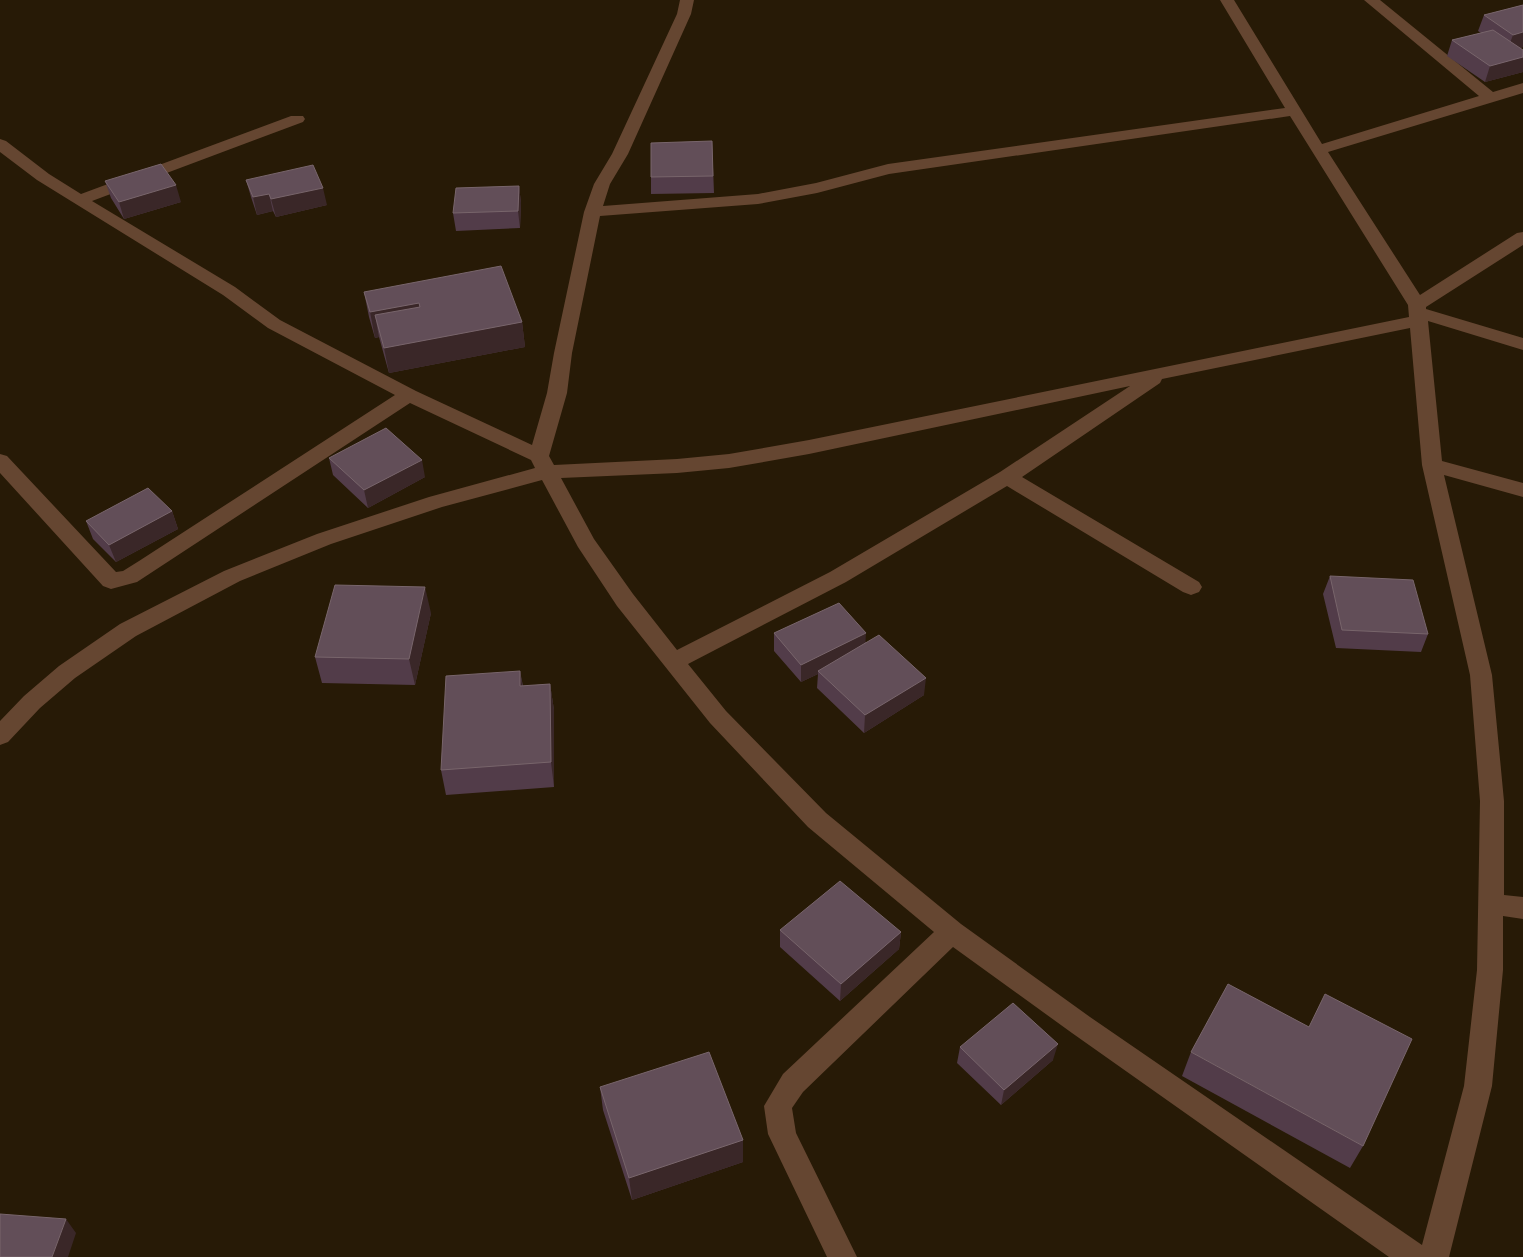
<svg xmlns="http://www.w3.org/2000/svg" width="1523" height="1257" font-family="Poppins,sans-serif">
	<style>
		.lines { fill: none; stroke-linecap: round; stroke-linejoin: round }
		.street { fill: #654631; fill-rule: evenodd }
		.wall { fill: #523c49 }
		.shaded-wall { fill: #3a2728 }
		.building { fill: #624e58; stroke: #78656b }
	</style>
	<rect width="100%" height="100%" fill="#271a06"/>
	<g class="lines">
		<!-- street -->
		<path class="street" d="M 680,0 L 694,0 L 691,14 L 628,154 L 610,184 L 603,206 L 758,194 L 816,183 L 888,164 L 1285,108 L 1220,0 L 1234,0 L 1322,144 L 1479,96 L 1364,0 L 1380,0 L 1493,92 L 1523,83 L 1523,93 L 1328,152 L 1420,295 L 1517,233 L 1523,232 L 1523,245 L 1426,307 L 1426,309 L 1523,338 L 1523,350 L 1428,321 L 1442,461 L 1523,483 L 1523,497 L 1444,475 L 1492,675 L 1504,801 L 1504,895 L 1523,897 L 1523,919 L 1503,916 L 1503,970 L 1492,1086 L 1449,1257 L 1389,1257 L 1072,1033 L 953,947 L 803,1092 L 792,1108 L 796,1133 L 857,1257 L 827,1257 L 768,1134 L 764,1106 L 783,1074 L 934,932 L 808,827 L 710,723 L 617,606 L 578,547 L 542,480 L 442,507 L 331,544 L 240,581 L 136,636 L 75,678 L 40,708 L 8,742 L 0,745 L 0,721 L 24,696 L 59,666 L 120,624 L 224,571 L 317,534 L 429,497 L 535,468 L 531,460 L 410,403 L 137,582 L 111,589 L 103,586 L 0,473 L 0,454 L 7,456 L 116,572 L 123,571 L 139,561 L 395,395 L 268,328 L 223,295 L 37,180 L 0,152 L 0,139 L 6,141 L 49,174 L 81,194 L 291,116 L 303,116 L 305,119 L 303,122 L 92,201 L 235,287 L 280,320 L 416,391 L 532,445 L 547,393 L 554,353 L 584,212 L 594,184 L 612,154 L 677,14 ZM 1290,116 L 1408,305 L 1409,317 L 809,440 L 729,454 L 677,459 L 554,465 L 549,456 L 567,393 L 572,353 L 600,216 L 758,204 L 817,193 L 889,174 ZM 1410,328 L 1422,465 L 1470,675 L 1480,801 L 1477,970 L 1464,1086 L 1422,1245 L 1090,1017 L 961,924 L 826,813 L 726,711 L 688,664 L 846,582 L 1007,486 L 1183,592 L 1191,595 L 1199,592 L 1202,587 L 1199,582 L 1022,477 L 1160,383 L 1162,379 ZM 1130,386 L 1000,472 L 830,572 L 677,650 L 633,594 L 594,539 L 561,478 L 677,473 L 729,468 L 809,454 Z"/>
	</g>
	<!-- wall -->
	<path class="wall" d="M 1523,5 L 1523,47 L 1520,48 L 1523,50 L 1523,72 L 1485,82 L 1447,56 L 1452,40 L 1481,33 L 1478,31 L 1484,15 Z
		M 712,141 L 714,193 L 651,194 L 651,177 Z
		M 246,180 L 327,205 L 276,217 L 273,211 L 257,215 L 251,197 Z
		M 105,181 L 181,202 L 124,219 L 111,198 Z
		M 519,186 L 521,203 L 520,228 L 456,231 L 453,213 Z
		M 364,292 L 522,322 L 525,347 L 389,373 L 379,337 L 375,338 L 369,317 Z
		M 329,458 L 425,477 L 368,508 L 333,475 Z
		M 172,511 L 178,529 L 116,562 L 93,539 L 86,521 Z
		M 1330,576 L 1428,634 L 1421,652 L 1336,648 L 1323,594 Z
		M 431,613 L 415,685 L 322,683 L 315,657 Z
		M 774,633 L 866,642 L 924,695 L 864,733 L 817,688 L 818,674 L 801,682 L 774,651 Z
		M 520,671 L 523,686 L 550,684 L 554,710 L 554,787 L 446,795 L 441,770 Z
		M 780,930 L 901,932 L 899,949 L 840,1001 L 780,947 Z
		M 960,1047 L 1053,1060 L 1001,1105 L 957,1063 Z
		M 1191,1052 L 1363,1146 L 1350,1168 L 1182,1076 Z
		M 600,1087 L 743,1140 L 743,1162 L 632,1200 L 603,1110 Z"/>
	<!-- shaded-wall -->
	<path class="shaded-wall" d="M 1523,32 L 1523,47 L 1507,51 L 1513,35 Z
		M 1523,57 L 1523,72 L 1485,82 L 1490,66 Z
		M 176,185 L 181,202 L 124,219 L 119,202 Z
		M 519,186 L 521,203 L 520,228 L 518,211 Z
		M 323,188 L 327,205 L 276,217 L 271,199 Z
		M 269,194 L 273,211 L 257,215 L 253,197 Z
		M 419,303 L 423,329 L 375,315 L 379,337 L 375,338 L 370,312 Z
		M 522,322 L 525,347 L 389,373 L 384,348 Z
		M 422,460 L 425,477 L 368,508 L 364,490 Z
		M 172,511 L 178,529 L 116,562 L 109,545 Z
		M 425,587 L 431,613 L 415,685 L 409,659 Z
		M 866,633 L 865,650 L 818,671 L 818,674 L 801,682 L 801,665 Z
		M 520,671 L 524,697 L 520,686 Z
		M 926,678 L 924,695 L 864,733 L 865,715 Z
		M 550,684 L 554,710 L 554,787 L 551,762 Z
		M 901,932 L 899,949 L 840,1001 L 841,984 Z
		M 1058,1044 L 1053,1060 L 1001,1105 L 1004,1090 Z
		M 743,1140 L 743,1162 L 632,1200 L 629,1178 Z
		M 66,1219 L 76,1233 L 68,1257 L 52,1257 Z"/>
	<!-- building -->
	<path class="building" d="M 1523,5 L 1523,32 L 1513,35 L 1484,15 Z
		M 1493,30 L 1523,50 L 1523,57 L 1490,66 L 1452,40 Z
		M 712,141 L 713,176 L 651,177 L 651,143 Z
		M 161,164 L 176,185 L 119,202 L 105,181 Z
		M 313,165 L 323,188 L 271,199 L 269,194 L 253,197 L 246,180 Z
		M 519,186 L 518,211 L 453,213 L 456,188 Z
		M 501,266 L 522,322 L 384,348 L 375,315 L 420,307 L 419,303 L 370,312 L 364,292 Z
		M 386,428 L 422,460 L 364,490 L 329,458 Z
		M 148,488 L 172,511 L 109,545 L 86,521 Z
		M 1330,576 L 1413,580 L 1428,634 L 1342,630 Z
		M 335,585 L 425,587 L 409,659 L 315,657 Z
		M 839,603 L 866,633 L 801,665 L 774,633 Z
		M 879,635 L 926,678 L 865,715 L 818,671 Z
		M 520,671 L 520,686 L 550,684 L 551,762 L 441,770 L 446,676 Z
		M 840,881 L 901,932 L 841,984 L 780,930 Z
		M 1228,984 L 1309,1027 L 1325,994 L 1412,1039 L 1363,1146 L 1191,1052 Z
		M 1013,1003 L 1058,1044 L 1004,1090 L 960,1047 Z
		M 709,1052 L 743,1140 L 629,1178 L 600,1087 Z
		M 0,1214 L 66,1219 L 52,1257 L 0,1257 Z"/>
</svg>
